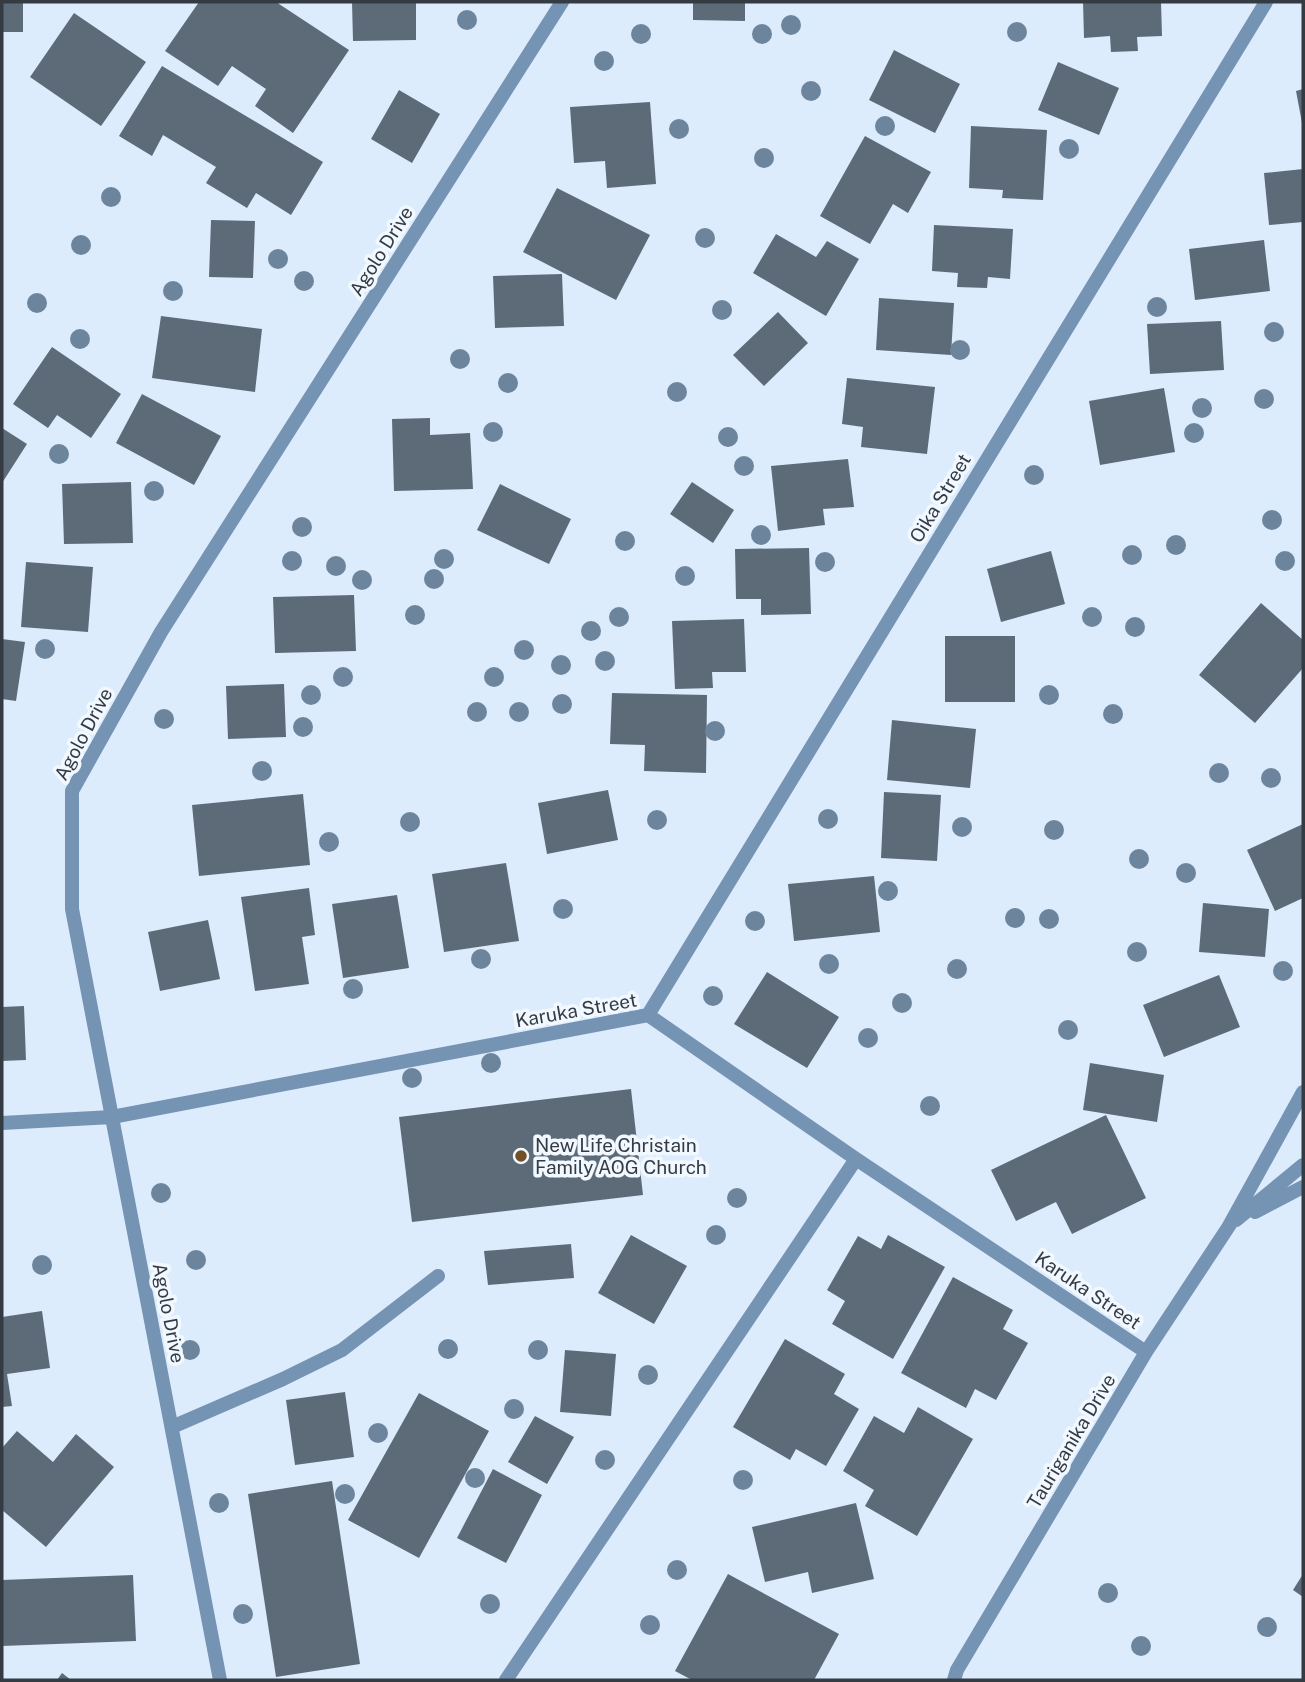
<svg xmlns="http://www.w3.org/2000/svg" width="1305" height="1682" font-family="'Public Sans',sans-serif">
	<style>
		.building { fill: #5d6b79 }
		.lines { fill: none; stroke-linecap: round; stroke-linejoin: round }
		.service { stroke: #7593b3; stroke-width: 14 }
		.minor { stroke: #7593b3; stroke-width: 14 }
		.tree { fill: #6d859c }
		.poi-dot { fill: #715027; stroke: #f1f8ff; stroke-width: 2.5 }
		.labels { text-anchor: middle; stroke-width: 7; stroke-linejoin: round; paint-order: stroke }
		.street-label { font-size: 19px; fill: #353b42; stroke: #f1f8ff }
		.poi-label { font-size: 19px; fill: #353b42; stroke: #f1f8ff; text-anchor: start }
	</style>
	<rect width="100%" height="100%" fill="#dcecfd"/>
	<!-- building -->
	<path class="building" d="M 2,2 L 23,2 L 23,32 L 2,32 Z
		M 199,2 L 276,2 L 349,50 L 293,133 L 255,106 L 266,89 L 232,66 L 218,86 L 165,51 Z
		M 352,2 L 416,2 L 416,40 L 353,41 Z
		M 693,2 L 745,2 L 745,21 L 693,20 Z
		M 1083,2 L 1161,2 L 1162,36 L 1137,37 L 1138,51 L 1111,52 L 1110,36 L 1084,38 Z
		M 74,13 L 146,62 L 101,126 L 30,77 Z
		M 894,50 L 960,84 L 935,133 L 869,100 Z
		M 1058,62 L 1119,88 L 1099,135 L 1038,110 Z
		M 162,66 L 323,162 L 291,215 L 256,193 L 247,208 L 206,183 L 216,167 L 163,135 L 152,156 L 119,136 Z
		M 1303,89 L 1303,123 L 1302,123 L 1296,91 Z
		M 399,90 L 440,114 L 412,163 L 371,139 Z
		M 650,102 L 656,184 L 607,188 L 605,161 L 574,163 L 570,107 Z
		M 971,126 L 1047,130 L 1043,200 L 1002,198 L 1003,190 L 969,188 Z
		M 865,136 L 931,172 L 908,213 L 893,204 L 870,244 L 820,216 Z
		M 1303,169 L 1303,222 L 1269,225 L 1264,173 Z
		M 557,188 L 650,235 L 616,300 L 523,252 Z
		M 211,220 L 255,221 L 253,278 L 209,277 Z
		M 934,225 L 1013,229 L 1010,279 L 988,277 L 987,288 L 957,287 L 958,273 L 932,271 Z
		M 776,234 L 816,257 L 827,241 L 859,259 L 826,316 L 753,273 Z
		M 1264,240 L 1270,291 L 1195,300 L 1189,249 Z
		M 562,274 L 564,326 L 495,328 L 493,276 Z
		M 879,298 L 954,303 L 951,355 L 876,350 Z
		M 778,312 L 808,343 L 764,386 L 733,355 Z
		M 161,316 L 262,329 L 255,392 L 152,378 Z
		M 1221,321 L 1224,370 L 1150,374 L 1147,324 Z
		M 52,347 L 121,394 L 91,438 L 57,415 L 48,428 L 13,404 Z
		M 847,378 L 935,387 L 927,454 L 861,447 L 863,427 L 842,424 Z
		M 1164,388 L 1175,452 L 1100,465 L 1089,401 Z
		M 142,394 L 221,436 L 194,485 L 116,443 Z
		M 430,418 L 430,435 L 470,433 L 473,489 L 394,491 L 392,419 Z
		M 2,428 L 27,444 L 2,483 Z
		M 848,459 L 854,507 L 823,509 L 825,525 L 778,531 L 771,466 Z
		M 131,482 L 133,543 L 64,544 L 62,484 Z
		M 692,482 L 734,510 L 713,543 L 670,514 Z
		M 500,484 L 571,519 L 549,564 L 477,530 Z
		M 809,548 L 811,614 L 761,615 L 761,599 L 736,599 L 735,549 Z
		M 1051,551 L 1065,604 L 1001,622 L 987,569 Z
		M 26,562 L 93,567 L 88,632 L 21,627 Z
		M 354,595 L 356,651 L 275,653 L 273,597 Z
		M 1261,603 L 1303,640 L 1303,668 L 1255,723 L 1199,675 Z
		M 744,619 L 746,672 L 712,672 L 713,688 L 675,689 L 672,621 Z
		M 945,636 L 1015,636 L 1015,702 L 945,702 Z
		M 2,639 L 25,642 L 16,701 L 2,699 Z
		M 284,684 L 286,737 L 228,739 L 226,686 Z
		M 612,693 L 707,695 L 706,773 L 644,771 L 645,745 L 610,744 Z
		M 892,720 L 976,729 L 970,788 L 887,780 Z
		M 608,790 L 618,840 L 547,854 L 538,803 Z
		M 884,792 L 941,795 L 937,861 L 881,858 Z
		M 303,794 L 310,865 L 199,876 L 192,805 Z
		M 1303,824 L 1303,898 L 1275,911 L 1247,850 Z
		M 506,863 L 519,941 L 444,952 L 432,874 Z
		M 874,876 L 880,932 L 794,941 L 788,884 Z
		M 309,888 L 315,935 L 302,937 L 309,984 L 255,991 L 241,897 Z
		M 397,895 L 409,968 L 343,978 L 332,904 Z
		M 1203,903 L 1269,909 L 1265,957 L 1199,952 Z
		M 208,920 L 220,979 L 160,991 L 148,932 Z
		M 767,972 L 839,1017 L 807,1068 L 734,1024 Z
		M 1219,975 L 1240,1027 L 1164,1057 L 1143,1005 Z
		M 24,1006 L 26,1060 L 2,1061 L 2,1007 Z
		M 1090,1063 L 1164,1075 L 1157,1122 L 1083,1110 Z
		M 631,1089 L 643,1195 L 412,1222 L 399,1117 Z
		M 1106,1115 L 1146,1198 L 1072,1234 L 1056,1202 L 1016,1221 L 991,1170 Z
		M 631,1235 L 687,1266 L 654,1324 L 598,1293 Z
		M 888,1235 L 945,1267 L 893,1359 L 832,1324 L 845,1301 L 827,1290 L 858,1236 L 881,1249 Z
		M 571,1244 L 574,1278 L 488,1285 L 484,1251 Z
		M 953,1277 L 1013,1310 L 1003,1329 L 1028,1343 L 996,1400 L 975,1389 L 966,1408 L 901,1373 Z
		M 42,1311 L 50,1368 L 7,1374 L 12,1406 L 2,1407 L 2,1317 Z
		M 785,1339 L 845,1374 L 834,1394 L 859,1409 L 826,1466 L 796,1449 L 790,1460 L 733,1427 Z
		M 565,1350 L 616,1354 L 611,1416 L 560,1412 Z
		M 345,1392 L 354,1457 L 295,1465 L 286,1400 Z
		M 419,1393 L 489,1431 L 419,1558 L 348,1520 Z
		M 918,1407 L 973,1439 L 917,1536 L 865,1506 L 874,1490 L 843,1471 L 874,1416 L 904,1433 Z
		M 535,1416 L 574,1437 L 547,1484 L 508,1462 Z
		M 17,1431 L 53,1462 L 76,1434 L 114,1467 L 46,1547 L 2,1510 L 2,1448 Z
		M 493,1469 L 542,1495 L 506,1563 L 457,1538 Z
		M 332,1481 L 360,1664 L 276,1677 L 248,1494 Z
		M 856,1503 L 874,1579 L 812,1593 L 808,1572 L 765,1582 L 752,1527 Z
		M 728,1574 L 839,1634 L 814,1680 L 692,1680 L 675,1671 Z
		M 1303,1574 L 1303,1597 L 1293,1590 Z
		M 133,1575 L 136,1641 L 2,1646 L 2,1580 Z
		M 62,1673 L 71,1680 L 57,1680 Z"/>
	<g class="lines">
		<!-- service -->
		<path class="service" d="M 172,1427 L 283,1379 L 342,1350 L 438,1276"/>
		<!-- minor -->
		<path class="minor" d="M 648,1015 L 1266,2
			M 2,1123 L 112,1117 L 648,1015 L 856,1159 L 1146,1352
			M 1255,1212 L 1303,1187
			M 1236,1220 L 1303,1165
			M 220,1680 L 72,909 L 72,791 L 161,632 L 562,2
			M 506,1680 L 856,1159
			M 954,1680 L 957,1670 L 1146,1352 L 1229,1226 L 1303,1092"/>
	</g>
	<!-- trees -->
	<g class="tree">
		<circle cx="467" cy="20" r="10"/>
		<circle cx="791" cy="25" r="10"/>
		<circle cx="1017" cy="32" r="10"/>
		<circle cx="641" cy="34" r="10"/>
		<circle cx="762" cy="34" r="10"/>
		<circle cx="604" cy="61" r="10"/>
		<circle cx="811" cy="91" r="10"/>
		<circle cx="885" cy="126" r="10"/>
		<circle cx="679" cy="129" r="10"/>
		<circle cx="1069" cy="149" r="10"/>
		<circle cx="764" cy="158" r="10"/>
		<circle cx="111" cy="197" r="10"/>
		<circle cx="705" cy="238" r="10"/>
		<circle cx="81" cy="245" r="10"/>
		<circle cx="278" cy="259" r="10"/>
		<circle cx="304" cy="281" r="10"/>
		<circle cx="173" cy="291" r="10"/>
		<circle cx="37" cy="303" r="10"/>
		<circle cx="1157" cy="307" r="10"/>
		<circle cx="722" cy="310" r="10"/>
		<circle cx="1274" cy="332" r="10"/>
		<circle cx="80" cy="339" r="10"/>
		<circle cx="960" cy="350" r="10"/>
		<circle cx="460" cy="359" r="10"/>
		<circle cx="508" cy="383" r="10"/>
		<circle cx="677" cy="392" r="10"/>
		<circle cx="1264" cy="399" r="10"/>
		<circle cx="1202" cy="408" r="10"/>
		<circle cx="493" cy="432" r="10"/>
		<circle cx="1194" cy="433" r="10"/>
		<circle cx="728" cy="437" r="10"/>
		<circle cx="59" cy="454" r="10"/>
		<circle cx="744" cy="466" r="10"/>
		<circle cx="1034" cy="475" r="10"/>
		<circle cx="154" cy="491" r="10"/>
		<circle cx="1272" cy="520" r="10"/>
		<circle cx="302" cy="527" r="10"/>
		<circle cx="761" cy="535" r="10"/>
		<circle cx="625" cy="541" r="10"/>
		<circle cx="1176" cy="545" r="10"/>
		<circle cx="1132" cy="555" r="10"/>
		<circle cx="444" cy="559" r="10"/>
		<circle cx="292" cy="561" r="10"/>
		<circle cx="1285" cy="561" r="10"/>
		<circle cx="825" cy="562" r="10"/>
		<circle cx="336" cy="566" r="10"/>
		<circle cx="685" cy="576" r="10"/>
		<circle cx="434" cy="579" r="10"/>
		<circle cx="362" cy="580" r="10"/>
		<circle cx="415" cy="615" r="10"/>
		<circle cx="619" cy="617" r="10"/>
		<circle cx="1092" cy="617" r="10"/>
		<circle cx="1135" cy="627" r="10"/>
		<circle cx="591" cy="631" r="10"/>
		<circle cx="45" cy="649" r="10"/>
		<circle cx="524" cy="650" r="10"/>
		<circle cx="605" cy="661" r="10"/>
		<circle cx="561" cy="665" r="10"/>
		<circle cx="343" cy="677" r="10"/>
		<circle cx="494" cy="677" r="10"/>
		<circle cx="311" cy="695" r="10"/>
		<circle cx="1049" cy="695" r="10"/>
		<circle cx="562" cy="704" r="10"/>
		<circle cx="477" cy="712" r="10"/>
		<circle cx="519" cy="712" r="10"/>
		<circle cx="1113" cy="714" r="10"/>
		<circle cx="164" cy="719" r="10"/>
		<circle cx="303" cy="727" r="10"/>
		<circle cx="715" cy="731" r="10"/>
		<circle cx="262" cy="771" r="10"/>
		<circle cx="1219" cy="773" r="10"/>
		<circle cx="1271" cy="778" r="10"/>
		<circle cx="828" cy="819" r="10"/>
		<circle cx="657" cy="820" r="10"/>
		<circle cx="410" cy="822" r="10"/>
		<circle cx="962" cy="827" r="10"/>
		<circle cx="1054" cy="830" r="10"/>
		<circle cx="329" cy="842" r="10"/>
		<circle cx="1139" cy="859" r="10"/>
		<circle cx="1186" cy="873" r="10"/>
		<circle cx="888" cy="891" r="10"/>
		<circle cx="563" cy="909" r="10"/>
		<circle cx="1015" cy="918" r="10"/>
		<circle cx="1049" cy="919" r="10"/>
		<circle cx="755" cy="921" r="10"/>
		<circle cx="1137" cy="952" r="10"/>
		<circle cx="481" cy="959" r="10"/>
		<circle cx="829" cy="964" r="10"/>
		<circle cx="957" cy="969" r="10"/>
		<circle cx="1283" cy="971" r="10"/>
		<circle cx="353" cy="989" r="10"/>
		<circle cx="713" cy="996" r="10"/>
		<circle cx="902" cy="1003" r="10"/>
		<circle cx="1068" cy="1030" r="10"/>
		<circle cx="868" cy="1038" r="10"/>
		<circle cx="491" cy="1063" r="10"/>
		<circle cx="412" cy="1078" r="10"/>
		<circle cx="930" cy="1106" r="10"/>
		<circle cx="161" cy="1193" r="10"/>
		<circle cx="737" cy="1198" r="10"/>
		<circle cx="716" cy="1235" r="10"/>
		<circle cx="196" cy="1260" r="10"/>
		<circle cx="42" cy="1265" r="10"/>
		<circle cx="448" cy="1349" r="10"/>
		<circle cx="190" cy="1350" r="10"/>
		<circle cx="538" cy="1350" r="10"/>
		<circle cx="648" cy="1375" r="10"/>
		<circle cx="514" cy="1409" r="10"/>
		<circle cx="378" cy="1433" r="10"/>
		<circle cx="605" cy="1460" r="10"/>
		<circle cx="475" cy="1478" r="10"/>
		<circle cx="743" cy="1480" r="10"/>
		<circle cx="345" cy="1494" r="10"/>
		<circle cx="219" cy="1503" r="10"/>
		<circle cx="677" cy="1570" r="10"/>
		<circle cx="1108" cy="1593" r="10"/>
		<circle cx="490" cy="1604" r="10"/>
		<circle cx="243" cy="1614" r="10"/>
		<circle cx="650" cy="1625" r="10"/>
		<circle cx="1267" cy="1627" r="10"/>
		<circle cx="1141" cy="1646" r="10"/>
	</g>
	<!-- markers -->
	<circle class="poi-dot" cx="521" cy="1156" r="7"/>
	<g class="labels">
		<!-- street labels -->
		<g class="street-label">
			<text transform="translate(381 251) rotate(-58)" y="7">Agolo Drive</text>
			<text transform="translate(940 498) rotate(-59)" y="7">Oika Street</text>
			<text transform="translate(83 734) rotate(-62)" y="7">Agolo Drive</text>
			<text transform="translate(576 1010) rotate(-10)" y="7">Karuka Street</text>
			<text transform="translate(1088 1290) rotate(34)" y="7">Karuka Street</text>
			<text transform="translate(169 1313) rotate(79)" y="7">Agolo Drive</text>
			<text transform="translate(1071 1441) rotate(-59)" y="7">Tauriganika Drive</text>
		</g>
		<!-- poi labels -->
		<g class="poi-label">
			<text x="535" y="1152">New Life Christain<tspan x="535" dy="22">Family AOG Church</tspan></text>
		</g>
	</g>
	<!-- border -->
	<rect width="1305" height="1682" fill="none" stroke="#353b42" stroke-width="7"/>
</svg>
